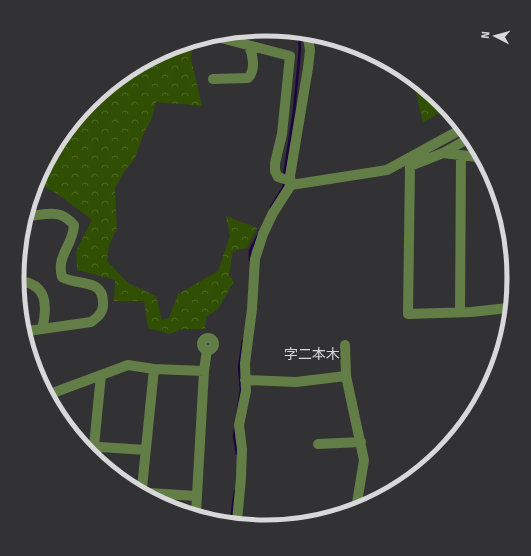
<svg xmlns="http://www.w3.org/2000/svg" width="531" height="556" font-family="'Fira Sans','Noto Sans JP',sans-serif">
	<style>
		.forest { fill: url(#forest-crowns) }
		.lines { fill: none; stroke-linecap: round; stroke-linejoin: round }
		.stream { stroke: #1b043f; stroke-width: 2.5 }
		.minor { stroke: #637d47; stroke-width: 10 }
		.labels { text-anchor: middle; stroke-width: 3.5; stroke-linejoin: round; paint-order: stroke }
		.quarter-label { font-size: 14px; fill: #d8d8da; stroke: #323134 }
		.rim { fill: none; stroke: #d8d8da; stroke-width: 5 }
	</style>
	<defs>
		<pattern id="forest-crowns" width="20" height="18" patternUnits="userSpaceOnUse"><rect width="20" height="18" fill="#314f02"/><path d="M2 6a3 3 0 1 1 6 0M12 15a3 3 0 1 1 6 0" fill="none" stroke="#4e6826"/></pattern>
	</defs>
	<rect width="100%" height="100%" fill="#323134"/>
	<!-- forest -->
	<path class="forest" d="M 193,44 L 191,58 L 202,106 L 156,102 L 152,118 L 143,135 L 135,158 L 124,172 L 115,189 L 117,228 L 109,245 L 107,261 L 128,283 L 156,296 L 162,320 L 169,318 L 178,294 L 218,271 L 230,236 L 226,216 L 257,228 L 247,248 L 233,251 L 229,275 L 234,281 L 218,309 L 206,317 L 205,329 L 183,329 L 169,334 L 148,328 L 144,301 L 114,301 L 115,280 L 77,270 L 76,251 L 92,220 L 59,195 L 37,182 L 90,102 L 171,48 Z
		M 414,84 L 441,102 L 446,109 L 423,123 Z"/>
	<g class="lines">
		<!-- stream -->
		<path class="stream" d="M 284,176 L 294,111 L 300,49 L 299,36
			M 271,207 L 283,188 L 284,181
			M 250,260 L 250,251 L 258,235
			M 237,454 L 234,436 L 241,390 L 239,367 L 243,341
			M 231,520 L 235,491"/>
		<!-- minor -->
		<path class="minor" d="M 221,38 L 290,56 L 282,134 L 275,163 L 275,171 L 278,177 L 291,181
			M 213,79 L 248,78 C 256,70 253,55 249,46
			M 443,153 L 466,140
			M 477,157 L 443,153 L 410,166 L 408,314 L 471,312 L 508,308
			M 291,185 L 387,170 L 460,130
			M 18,281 C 47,283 48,305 42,329
			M 509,302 L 510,256
			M 460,312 L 461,156
			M 28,331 L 91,322 C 98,317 104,312 103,302 C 103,278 77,286 62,277 C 56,255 73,246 74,225 C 60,209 49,214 29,216
			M202 344a6 6 0 1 1 12 0a6 6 0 1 1-12 0Z
			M 345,345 L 346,376 L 364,460 L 356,509
			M 204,371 L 207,350
			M 245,380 L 296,382 L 346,376
			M 50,394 L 128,365 L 154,369 L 204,371 L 196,513
			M 318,444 L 361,442
			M 84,446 L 146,450
			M 94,446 L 101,375
			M 142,488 L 154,369
			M 149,493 L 196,496
			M 237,521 L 241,478 L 242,449 L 239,425 L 246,391 L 245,363 L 252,309 L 255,259 L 263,234 L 273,213 L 291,185 L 290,176 L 308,68 L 310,50 L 308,38"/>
	</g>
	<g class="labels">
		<!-- quarter labels -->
		<g class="quarter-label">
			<text x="312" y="359">字二本木</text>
		</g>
	</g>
	<!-- crop -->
	<path d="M0 0H531V556H0ZM265 36H266A241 241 0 0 1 507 277V279A241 241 0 0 1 266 520H265A241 241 0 0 1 24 279V277A241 241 0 0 1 265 36Z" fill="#323134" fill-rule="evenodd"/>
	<path class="rim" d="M265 36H266A241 241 0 0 1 507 277V279A241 241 0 0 1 266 520H265A241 241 0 0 1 24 279V277A241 241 0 0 1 265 36Z"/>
	<!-- north arrow -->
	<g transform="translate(495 36) rotate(276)" stroke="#323134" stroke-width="3" paint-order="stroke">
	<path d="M0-3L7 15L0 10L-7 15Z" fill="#d8d8da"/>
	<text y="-6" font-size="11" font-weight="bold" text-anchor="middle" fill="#d8d8da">N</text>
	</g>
</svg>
